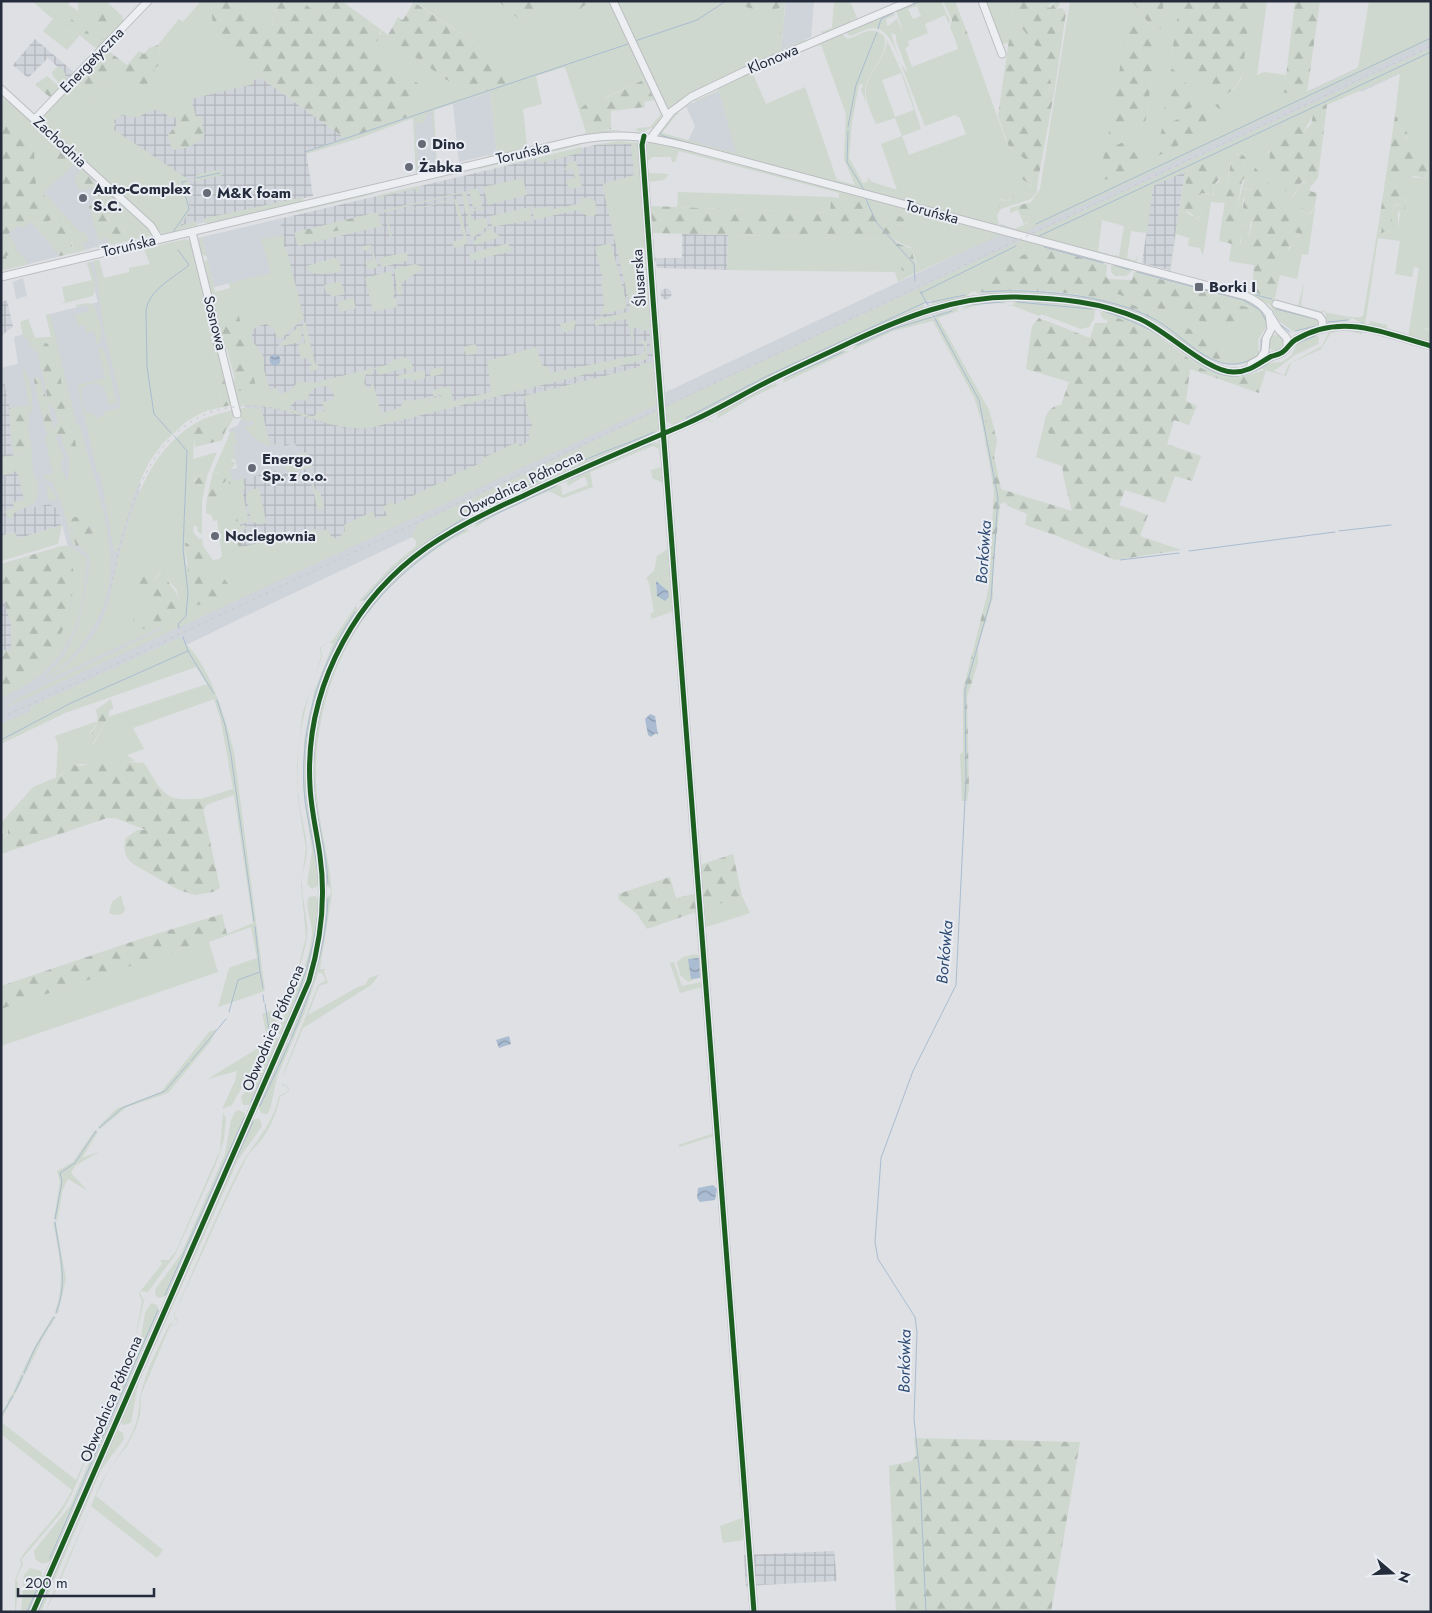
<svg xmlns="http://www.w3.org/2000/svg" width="1432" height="1613" font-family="Jost,sans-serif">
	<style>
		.built { fill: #cfd3da }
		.industrial { fill: url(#industrial-grid) }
		.green { fill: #ced8ce; fill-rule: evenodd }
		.forest { fill: url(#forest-firs); fill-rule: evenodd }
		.water { fill: url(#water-waves) }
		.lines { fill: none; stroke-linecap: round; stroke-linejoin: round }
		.stream { stroke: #aabcd1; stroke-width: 1 }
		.minor-casing { stroke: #bcbec1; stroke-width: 9 }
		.minor { stroke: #edeef1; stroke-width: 7 }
		.rail { stroke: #c6c8cc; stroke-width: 1; stroke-dasharray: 2.5 5; stroke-linecap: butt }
		.cycleway-casing { stroke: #eaeef4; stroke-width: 8 }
		.cycleway { stroke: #1b5e20; stroke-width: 5 }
		.poi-dot { fill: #666c77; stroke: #eaeef4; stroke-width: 2 }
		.labels { text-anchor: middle; stroke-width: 4; stroke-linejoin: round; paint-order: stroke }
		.street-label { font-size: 15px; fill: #252d3d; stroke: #eaeef4 }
		.poi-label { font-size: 15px; font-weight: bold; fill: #252d3d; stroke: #eaeef4; text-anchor: start }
		.water-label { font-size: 16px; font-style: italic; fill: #2e4b72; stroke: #eaeef4 }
	</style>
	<defs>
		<pattern id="industrial-grid" width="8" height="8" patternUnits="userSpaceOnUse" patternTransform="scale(1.25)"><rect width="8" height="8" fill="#cfd3da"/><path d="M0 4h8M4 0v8" fill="none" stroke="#b2b5bc"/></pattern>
		<pattern id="forest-firs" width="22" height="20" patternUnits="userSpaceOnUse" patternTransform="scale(1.25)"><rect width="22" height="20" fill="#ced8ce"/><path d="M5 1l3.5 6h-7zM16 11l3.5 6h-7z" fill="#b1bab2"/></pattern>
		<pattern id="water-waves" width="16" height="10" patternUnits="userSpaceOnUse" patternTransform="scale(1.25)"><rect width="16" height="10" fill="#aabcd1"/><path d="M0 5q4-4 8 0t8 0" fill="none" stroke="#8a99ab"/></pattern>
	</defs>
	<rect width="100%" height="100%" fill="#dee0e3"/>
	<!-- built -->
	<path class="built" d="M 786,1 L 814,1 L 811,37 L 781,50 Z
		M 1431,33 L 1431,59 L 1361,92 L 1359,89 L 711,398 L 651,424 L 281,599 L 182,647 L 100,695 L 1,743 L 1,651 L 43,646 L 70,554 L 58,509 L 49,504 L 27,509 L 11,446 L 9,404 L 1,368 L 18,364 L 14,337 L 28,333 L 28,319 L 35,338 L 51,337 L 46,315 L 98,302 L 87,263 L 99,260 L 129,371 L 142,448 L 139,504 L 100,632 L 457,491 L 996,236 L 1000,224 L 1016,229 Z
		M 719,91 L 737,154 L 688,141 L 695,126 L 686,106 Z
		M 490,92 L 497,153 L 459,162 L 453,104 Z
		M 433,110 L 437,167 L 416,172 L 413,117 Z
		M 44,135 L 94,179 L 109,244 L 84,250 L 81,237 L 18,165 Z
		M 279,219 L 283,235 L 271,273 L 214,287 L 202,237 Z
		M 31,222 L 61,256 L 4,270 L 1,265 L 6,260 L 8,234 L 19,224 Z
		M 23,278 L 27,296 L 16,299 L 13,282 Z
		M 243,400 L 260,403 L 284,442 L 295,443 L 302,470 L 231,482 L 229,470 L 237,468 L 229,429 L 237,426 L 245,412 Z"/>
	<!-- industrial -->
	<path class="industrial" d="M 35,39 L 75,73 L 65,83 L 65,74 L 48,58 L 28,78 L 13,65 Z
		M 261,78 L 346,139 L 306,151 L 313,196 L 176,229 L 98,118 Z
		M 615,142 L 638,143 L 656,398 L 249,586 L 231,482 L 280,470 L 282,474 L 302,469 L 295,443 L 285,446 L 283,442 L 270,445 L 231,283 L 271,273 L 263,240 L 283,235 L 279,219 L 595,145 Z
		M 1185,171 L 1170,270 L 1142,263 L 1153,186 Z
		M 682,234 L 728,235 L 727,270 L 657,268 L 655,258 L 682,258 Z
		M660.5 294a5.5 5.5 0 1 1 11 0a5.5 5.5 0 1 1-11 0Z
		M 7,300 L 13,327 L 1,336 L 1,302 Z
		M 1,368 L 9,404 L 11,446 L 27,509 L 49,504 L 58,509 L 62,525 L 17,539 L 14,532 L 1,536 Z
		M 4,600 L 11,625 L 11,650 L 1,651 L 1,601 Z
		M 834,1551 L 837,1581 L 746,1586 L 744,1555 Z"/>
	<!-- green -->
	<path class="green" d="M 32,1 L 69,1 L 69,5 L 78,11 L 78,1 L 106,1 L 123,17 L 123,24 L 109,37 L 105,15 L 93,12 L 89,26 L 106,40 L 100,46 L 87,31 L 62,28 L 80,35 L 67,50 L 43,31 L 53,19 Z
		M 201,1 L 211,1 L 213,30 L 217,36 L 261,78 L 253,80 L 254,84 L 191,99 L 196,117 L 201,116 L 204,138 L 201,141 L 204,131 L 187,113 L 178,119 L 177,122 L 175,117 L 171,118 C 154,105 152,110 137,118 L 122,115 L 113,121 L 116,124 L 113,129 L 188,179 L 191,189 L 188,190 L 190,211 L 180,226 L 195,221 L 198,225 L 163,234 L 45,125 L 43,115 L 75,80 L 92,100 L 95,100 L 99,81 L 103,80 L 108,83 L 113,81 L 114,76 L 154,69 L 160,57 L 158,45 L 179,19 L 183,22 Z
		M 238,1 C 252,1 272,0 277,15 L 272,19 L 273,23 L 271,29 C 259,29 247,9 238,1 Z
		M 302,1 L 327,1 L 315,12 Z
		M 414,1 L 498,1 L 522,22 L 543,1 L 564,1 L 562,8 L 582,7 L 593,1 L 609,1 L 645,79 L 579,110 L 565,67 L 536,76 L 542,104 L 523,109 L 527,146 L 534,145 L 491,157 L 486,156 L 497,153 L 490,92 L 434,110 L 437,167 L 430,172 L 424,170 L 436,167 L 432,112 L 428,113 L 424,123 L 415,124 L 418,167 L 416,174 L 413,118 L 360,138 L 306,154 L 306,151 L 418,113 L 411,105 L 419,97 L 386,61 L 368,48 L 381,34 L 380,29 L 388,35 L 387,37 L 458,88 L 463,86 L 472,89 L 516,80 L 485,50 Z
		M 617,1 L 730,1 L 753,9 L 761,8 L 776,10 L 785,5 L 783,30 L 775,45 L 781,50 L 806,39 L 806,41 L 716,81 L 667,109 L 664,107 Z
		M 834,1 L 850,1 L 847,11 L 850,21 L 857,18 L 856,20 L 823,35 L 821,32 L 832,28 Z
		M 915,1 L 941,1 L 950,21 L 949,24 L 945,15 L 925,24 L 928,33 L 908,41 L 909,46 L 905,48 L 912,67 L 958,49 L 955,39 L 960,39 L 964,33 L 968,35 L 1006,141 L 1009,147 L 1026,160 L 1018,172 L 1019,177 L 1031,186 L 1037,186 L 1037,192 L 1031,199 L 1022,193 L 1012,196 L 1008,201 L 1001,199 L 998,205 L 1001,209 L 997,215 L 999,227 L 660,136 L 659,133 L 673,113 L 680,113 L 676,115 L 662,133 L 736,153 L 719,91 L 696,102 L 694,98 L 697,100 L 717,91 L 718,87 L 752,72 L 766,104 L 805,87 L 837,180 L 855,185 L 844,159 L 846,114 L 821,45 L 813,47 L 813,45 L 841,34 L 848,39 C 863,34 870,25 884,36 C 891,61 857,74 867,105 L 861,90 L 863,84 L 859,85 L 852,122 L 849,158 L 863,183 L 868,182 L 867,177 L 872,182 L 897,190 L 881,144 L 902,136 L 895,118 L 876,124 C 872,114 865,101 866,90 C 868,72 886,59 887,40 L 906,82 L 921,129 L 902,136 L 909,155 L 966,134 L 960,118 L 955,115 L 925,126 L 893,44 C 879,19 869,29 850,36 L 845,32 L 893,11 L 895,15 L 886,19 L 887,25 L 888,26 L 897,19 L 903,32 L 896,10 ZM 917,6 L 921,16 L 913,19 L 908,9 ZM 891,33 L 896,35 L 896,40 L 908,73 L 900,63 ZM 901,73 L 914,110 L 895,117 L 882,80 Z
		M 984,1 L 1014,1 L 1012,15 L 1057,74 L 1054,93 L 1052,87 L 1050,91 L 1048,90 L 1051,83 L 1049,76 L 1011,27 L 1009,42 L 1001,45 Z
		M 1036,1 L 1055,1 L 1045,10 Z
		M 1070,1 L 1132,1 L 1156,33 L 1161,28 L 1164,1 L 1180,1 L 1172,52 L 1215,98 L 1234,89 L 1241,80 L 1251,1 L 1267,1 L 1257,75 L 1264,72 L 1286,75 L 1284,93 L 1287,93 L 1308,85 L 1307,92 L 1358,68 L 1369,1 L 1431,1 L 1431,40 L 1021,234 L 1002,227 L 1004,224 L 1005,227 L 1014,229 L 1028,223 L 1030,211 L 1033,213 L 1036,209 L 1031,202 L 1040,189 ZM 1156,48 L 1145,125 L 1129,128 Z
		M 810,47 L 811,48 L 757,73 L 756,69 Z
		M 1431,48 L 1431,329 L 1423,328 L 1431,331 L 1431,344 L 1408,337 L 1419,268 L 1414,267 L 1412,277 L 1395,274 L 1400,241 L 1378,238 L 1365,325 L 1352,318 L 1348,321 L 1327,323 L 1325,311 L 1322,310 L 1321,313 L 1298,306 L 1304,283 L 1301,306 C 1314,309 1353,321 1363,316 L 1379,222 L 1382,226 L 1380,232 L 1391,231 L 1392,211 L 1398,203 L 1398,229 L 1403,229 L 1406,198 L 1399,188 L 1399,180 L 1404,176 L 1425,179 L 1429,172 L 1415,147 L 1408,146 L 1403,140 L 1404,137 L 1408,138 L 1408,135 L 1405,128 L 1397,131 L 1398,118 L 1395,116 L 1400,73 L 1320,108 C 1313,115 1308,123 1303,133 L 1302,116 L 1276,127 L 1274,146 L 1269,138 L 1266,138 L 1265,143 L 1268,146 L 1268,152 L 1293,198 L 1300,184 L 1306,182 L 1308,188 L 1302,209 L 1306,215 L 1311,213 L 1315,208 L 1308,255 L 1302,254 L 1297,279 L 1279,275 L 1280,255 L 1288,251 L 1300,236 L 1293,237 L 1293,232 L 1301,233 L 1290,225 L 1290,211 L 1253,166 L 1253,170 L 1264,179 L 1251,174 L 1253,188 L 1251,190 L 1245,188 L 1246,194 L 1243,200 L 1242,207 C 1256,215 1249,227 1248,240 C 1247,245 1250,250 1252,255 L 1257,255 L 1258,266 L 1229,261 L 1232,240 L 1239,245 L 1241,243 L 1240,235 L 1237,233 L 1242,227 L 1240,223 L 1245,227 L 1246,225 L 1236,213 C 1240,191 1253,166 1239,151 L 1240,154 L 1236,154 L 1230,163 L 1225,203 L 1211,202 L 1203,256 L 1200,248 L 1188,246 L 1189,238 L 1176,234 L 1170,274 L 1167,269 L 1170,270 L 1185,172 L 1153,186 L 1147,233 L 1131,231 L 1127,258 L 1135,261 L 1138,255 L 1136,263 L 1112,257 L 1113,252 L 1112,255 L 1119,256 L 1124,226 L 1102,220 L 1098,251 L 1109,254 L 1108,256 L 1029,236 ZM 1214,160 L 1222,174 L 1219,182 L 1214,185 L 1214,196 L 1202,193 L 1197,198 L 1202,205 L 1201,215 L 1197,219 L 1187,213 L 1183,206 L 1187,171 Z
		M 59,66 C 66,73 69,78 62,87 L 53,76 L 52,72 Z
		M 648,86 L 662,112 L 662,116 L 653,128 L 640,132 L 635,130 L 638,128 L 650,127 L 661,114 Z
		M 1,93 L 78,162 L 77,165 L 54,144 L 47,150 L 49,158 L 67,171 L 44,192 L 80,232 L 84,232 L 90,241 L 83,243 L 84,249 L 90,249 L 74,253 L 72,242 L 59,243 L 55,250 L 31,222 L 43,224 L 56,217 L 57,224 L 50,236 L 63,224 L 62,220 L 64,217 L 36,186 L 34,150 L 21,130 L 1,120 L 3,100 Z
		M 584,126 L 600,130 L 622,130 L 569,138 L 586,133 Z
		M 618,141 L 640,143 L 655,351 L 654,356 L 650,353 L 650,330 L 639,331 L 643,326 L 632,329 L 634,341 L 632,341 L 627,319 L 595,326 L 594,320 L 631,311 L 603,189 L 603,184 L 634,175 L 631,144 L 595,145 Z
		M 653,141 L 1003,234 L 920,271 L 911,247 C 898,243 885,236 884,220 L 898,225 L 906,224 L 868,204 L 870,213 L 869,217 L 859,201 L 839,198 L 839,193 L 679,151 L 675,162 L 672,162 L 671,157 L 652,157 L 647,162 L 649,173 L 669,174 L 664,180 L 649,182 L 655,263 L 652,262 L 645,149 L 649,142 Z
		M 578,144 L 581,145 L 479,169 L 479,167 Z
		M 582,147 L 580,153 L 541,163 L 536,159 L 480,171 Z
		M 576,161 L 582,186 L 573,189 L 568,187 L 566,180 L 575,178 L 573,169 L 564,170 L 569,162 Z
		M 85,168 L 151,229 L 153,235 L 98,248 L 97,246 L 118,241 L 125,234 L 121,224 L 108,220 L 110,213 L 102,207 L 96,181 L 81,169 Z
		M 218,170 L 221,170 L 223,175 L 195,181 L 196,175 Z
		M 523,178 L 527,195 L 488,205 L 483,187 Z
		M 418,186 L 419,189 L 416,193 L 415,189 L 383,196 L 384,200 L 379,197 L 379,195 Z
		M 478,188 L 482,206 L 473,208 L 469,190 Z
		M 466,191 L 470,210 L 484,207 L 484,209 L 470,212 L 472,220 L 486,218 L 488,226 L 471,239 L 466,216 L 469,215 L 468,213 L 465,213 L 462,193 L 384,212 L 384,210 Z
		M 371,192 L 374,194 L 288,214 L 293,211 Z
		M 678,192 L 831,197 L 830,213 L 677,207 Z
		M 304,197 L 302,202 L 209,224 L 203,222 L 205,218 Z
		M 590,197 L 591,201 L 595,200 L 597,213 L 594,216 L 589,217 L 577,210 L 534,220 L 532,208 L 535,207 L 536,209 L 549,206 L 550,210 L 581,203 L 580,199 Z
		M 453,199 L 457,200 L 458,202 L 468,242 L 463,246 L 454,248 L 452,242 L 464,238 L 454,200 L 387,216 L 392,237 L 390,238 L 386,216 Z
		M 530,207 L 532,220 L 492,227 L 490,216 Z
		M 378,210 L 380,223 L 384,227 L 383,228 L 382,226 L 298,246 L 294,233 L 300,231 L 302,238 L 367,223 L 365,215 L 378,212 Z
		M 489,228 L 501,237 L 475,245 L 472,243 Z
		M 284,235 L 284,247 L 286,247 L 304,318 L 281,339 L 277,338 L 273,328 L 266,324 L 256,327 L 252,332 L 252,340 L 264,357 L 264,370 L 270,390 L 276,388 L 279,394 L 289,391 L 299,381 L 313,383 L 390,364 L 393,360 L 408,357 L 413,367 L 411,370 L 407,371 L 405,368 L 380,375 L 376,369 L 372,370 L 372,375 L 366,374 L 364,383 L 369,390 L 373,382 L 381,413 L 400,408 L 404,400 L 410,401 L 430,397 L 425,401 L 430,399 L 430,402 L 432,402 L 431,398 L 442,397 L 441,395 L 433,397 L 433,390 L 450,386 L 453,401 L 491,392 L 487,361 L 536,347 L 542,365 L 549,368 L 550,373 L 641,354 L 645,351 L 643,343 L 640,343 L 639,341 L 646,341 L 646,335 L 648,359 L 369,428 C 322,431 286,402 238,406 L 232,381 L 235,379 L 227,349 L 223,347 L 204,262 L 208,260 L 215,292 L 230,288 L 229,283 L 271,273 L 261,239 ZM 229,346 L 256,387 L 237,380 ZM 326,386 L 331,389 L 334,395 L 333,400 L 322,402 L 325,412 L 319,411 L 313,417 L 288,408 L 297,400 L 308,401 L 309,394 L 314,388 Z
		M 728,235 L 887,239 L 906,261 L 906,272 L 909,276 L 898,282 L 895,272 L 727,270 Z
		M 202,237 L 207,256 L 206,256 L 201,254 L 198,238 Z
		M 185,239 L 190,241 L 192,246 L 215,336 L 212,336 L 221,402 L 187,421 L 163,443 L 149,462 L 135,492 L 117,552 L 114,552 L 100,473 L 97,472 L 77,385 L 105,378 L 98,349 L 102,348 L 105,351 L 117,403 L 109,405 L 104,387 L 95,383 L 86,385 L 81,389 L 83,407 L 86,412 L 94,413 L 95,418 L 104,416 L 103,412 L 119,408 L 120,397 L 103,326 L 96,271 L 93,261 L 99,260 L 104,278 L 129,272 L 129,268 L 150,264 L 144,249 Z
		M 1024,239 L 1098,259 L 1107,265 L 1043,247 L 976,289 L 981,294 C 990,284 1083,295 1101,299 L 1103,288 L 1147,306 L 1177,313 L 1226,330 L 1253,310 L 1234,304 L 1230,298 L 1134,272 L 1138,270 C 1160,276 1182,283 1203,289 C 1217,293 1244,295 1259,308 C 1264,312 1267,318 1268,324 L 1258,340 L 1259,355 L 1257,354 L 1254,360 C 1215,377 1187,341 1156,323 C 1104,294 1037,291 980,295 L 975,291 L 970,292 L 967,297 L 932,304 L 931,300 L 923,303 L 924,307 L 781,371 L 687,420 L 673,425 L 666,421 L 663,408 ZM 1119,299 L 1192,330 L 1226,341 L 1219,361 L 1211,357 L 1165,324 L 1116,303 Z
		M 508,243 L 512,251 L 471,261 L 469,254 Z
		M 611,243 L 627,304 L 625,309 L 600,315 L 604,305 L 601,281 L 603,280 L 595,247 Z
		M 371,245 L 378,266 L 376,268 L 369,270 L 365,262 L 374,260 L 371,249 L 363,251 L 362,246 Z
		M 15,248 L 29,264 L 4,270 L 1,265 L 6,260 L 6,256 L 13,253 Z
		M 407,252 L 408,259 L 406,261 L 383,267 L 380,265 L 379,258 Z
		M 339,257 L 341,272 C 329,273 310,278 306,266 Z
		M 89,262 C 94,273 98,285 93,296 L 61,304 L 65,302 L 62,287 L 92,280 L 87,263 Z
		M 415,264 L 424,268 L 401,283 L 403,294 L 398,295 L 394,269 Z
		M 1117,264 L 1129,267 L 1132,271 L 1126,276 L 1115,276 L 1111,272 L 1111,266 Z
		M 391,271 L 395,294 L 391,298 L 396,298 L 398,307 L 373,312 L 365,278 Z
		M 341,281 L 345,294 L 332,297 L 325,290 L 324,285 Z
		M 1242,290 L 1275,298 L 1273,305 L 1315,317 L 1319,324 L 1308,329 L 1294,330 L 1294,332 L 1279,321 L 1270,305 Z
		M 353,298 L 356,308 L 340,312 L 337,302 Z
		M 1003,300 L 1007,305 L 1012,306 L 1016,300 L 1091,307 L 1095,310 L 1094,319 L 1089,327 L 1081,329 L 1041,314 L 1040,316 C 1027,312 1012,304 999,303 C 978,302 957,312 938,318 L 989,410 L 991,417 L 982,423 L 974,397 L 933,321 L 893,331 L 751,398 L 712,422 L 706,419 L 672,435 L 668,439 L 668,454 L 668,438 L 671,434 L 705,418 L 712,421 L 717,419 L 718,412 L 771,384 L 772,386 L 775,383 L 778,385 L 783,383 L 784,377 L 843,350 L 849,352 L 853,350 L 855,344 L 892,327 L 930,316 L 934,319 L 936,318 L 935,314 L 957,308 L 958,311 L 963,309 L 966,303 Z
		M 88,303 L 93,305 C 98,314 104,333 100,342 L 97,345 L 94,332 L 86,333 L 84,325 L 78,326 L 75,315 L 89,311 L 87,305 L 76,307 L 76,305 Z
		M 1105,310 L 1141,323 L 1180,346 L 1209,369 L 1223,374 L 1249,372 L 1267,363 L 1282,362 L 1292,355 L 1297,342 L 1299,343 L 1299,341 L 1315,335 L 1319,337 L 1318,344 L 1295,355 L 1274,371 L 1284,375 L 1289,364 L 1322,346 L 1329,331 L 1340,328 L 1361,331 L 1362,334 L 1343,330 L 1331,333 L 1321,349 L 1291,363 L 1286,376 L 1261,369 L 1235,378 L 1215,375 L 1201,368 L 1168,342 L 1149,331 L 1108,316 L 1107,320 L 1103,319 L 1100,313 Z
		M 50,314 L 77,425 L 80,425 C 97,500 139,577 80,646 C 70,659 58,672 43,678 C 79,649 84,604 90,561 L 88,554 L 79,547 L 80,545 L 84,549 L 86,537 L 91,534 L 94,529 L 82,520 L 71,520 L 71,531 L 76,546 L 72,544 L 62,505 L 53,483 L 43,478 L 45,475 L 53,473 L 44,436 L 50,438 L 55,436 L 64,458 L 61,462 L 63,474 L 68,482 L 70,481 L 68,480 L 69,460 L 78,461 L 75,439 L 65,410 L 59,365 L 54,361 L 48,344 L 30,342 L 30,346 L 29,342 L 23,336 L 20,322 L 32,317 L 28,319 L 35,338 L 51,337 L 46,315 Z
		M 577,320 L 573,330 L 566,333 L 562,330 L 560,324 Z
		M 305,321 L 315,363 L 319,366 L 318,369 L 310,372 L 309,366 L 312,365 L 309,358 L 301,359 L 298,345 L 305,343 L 302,327 Z
		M 1370,321 L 1387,325 L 1387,329 L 1405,333 L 1404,336 L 1369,326 Z
		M 300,325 L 302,338 L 300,342 L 277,347 Z
		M1268 343a8 8 0 1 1 16 0a8 8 0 1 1-16 0Z
		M 475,344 L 478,349 L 476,354 L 466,355 L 463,347 Z
		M 653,362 L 655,364 L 659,404 L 1,710 L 17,699 L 162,629 L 161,627 L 43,682 C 63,669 82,653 95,633 C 107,614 110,593 115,572 C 128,517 145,453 196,423 C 207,416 221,414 232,410 L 234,417 L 221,441 L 201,444 L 215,442 L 226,427 L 194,437 L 193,459 L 217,452 L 207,476 L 201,475 L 187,486 L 202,502 L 202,534 L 198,532 L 197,526 L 194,526 L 193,532 L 199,539 L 202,538 L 203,546 L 213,560 L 219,559 L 222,556 L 217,520 L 213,521 L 212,516 L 206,513 L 207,498 L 219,500 L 221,486 L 219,484 L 220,481 L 218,472 L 213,472 L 230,433 L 234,430 L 237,444 L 233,445 L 236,460 L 232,459 L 231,461 L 236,463 L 230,470 L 233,481 L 243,478 L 245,489 L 242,490 L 249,522 L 240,524 L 240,526 L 245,525 L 246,529 L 241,530 L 240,534 L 230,476 L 243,551 L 242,547 L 315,529 L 318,532 L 328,529 L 331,536 L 337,539 L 345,531 L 344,525 L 373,511 L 376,519 L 387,515 L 382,507 L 392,502 L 395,504 C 413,497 428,486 446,481 L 448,477 L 483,462 L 481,459 L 517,442 L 520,446 L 530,440 L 528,431 L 533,424 L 529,420 L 524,396 L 640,367 L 640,364 ZM 185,543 L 204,576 L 222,576 L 233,590 L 228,601 L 189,606 L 190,574 L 186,564 ZM 161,572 L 177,590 L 180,604 L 158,624 L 152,625 L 147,629 L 143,612 C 152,612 159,608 163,599 L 158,595 L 150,599 L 153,580 Z
		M 22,366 C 31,376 34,402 31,415 Z
		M 444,367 L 442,374 L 430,377 L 431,369 Z
		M 425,370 L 425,378 L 413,381 L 409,378 L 398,380 L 399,375 Z
		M 238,408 L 261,408 L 270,444 L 284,443 C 261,448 260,443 244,427 L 254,424 L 253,421 L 247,423 L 245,419 L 241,420 Z
		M 659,410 L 659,429 L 654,434 L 572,469 L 570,466 L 570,469 C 499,503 417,539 366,601 L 359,601 L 356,606 L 358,611 C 321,667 302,729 307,796 C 309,813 313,829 315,846 C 317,856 316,880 320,885 L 312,889 L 307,884 L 312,851 L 303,788 L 304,740 L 314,692 L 333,644 L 330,642 L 321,647 L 322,657 C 303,704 294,751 299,802 C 301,818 307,834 307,851 C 307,862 301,873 302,884 C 302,902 309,920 307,937 C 302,969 287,1000 273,1029 L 268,1029 L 271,1033 L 267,1045 L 258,1049 L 262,1056 C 253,1073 241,1087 232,1105 L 222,1109 L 235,1081 L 237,1071 L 208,1079 L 263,1045 L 267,1036 L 262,1014 L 281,1008 L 299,965 L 306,937 L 301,885 L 306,848 L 298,800 L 297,766 L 302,715 L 321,657 L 320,647 L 333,640 L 359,601 L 391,567 L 416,546 L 416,541 L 412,537 L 416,525 Z
		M 1044,425 L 1063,456 L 1062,466 L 1036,457 Z
		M 652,442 L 659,443 L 663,455 L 665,484 L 652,478 L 651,470 L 661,467 L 659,449 L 653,446 L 590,472 L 593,487 L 563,498 L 549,491 C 523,502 497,512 475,528 C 472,531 468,531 465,533 C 455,537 444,544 435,550 C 383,584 344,636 327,696 C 319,724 315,752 316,782 C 317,820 330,857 332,894 L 320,969 L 325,969 L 324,972 L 328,983 L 319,986 L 308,1015 L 358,987 L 365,985 L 369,978 L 380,974 L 371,985 L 303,1028 L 283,1076 L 282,1083 L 288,1087 L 289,1091 L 280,1097 C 277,1111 271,1127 262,1139 C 256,1147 248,1153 244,1163 C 219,1212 199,1263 175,1312 L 175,1317 L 179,1322 L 176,1325 L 172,1324 L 169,1328 L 141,1395 L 140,1415 L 136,1428 L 127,1446 L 109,1469 L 96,1496 L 163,1550 L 157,1558 L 91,1506 L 56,1591 L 45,1612 L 100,1485 C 110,1464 127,1449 135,1426 C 140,1414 138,1401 142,1389 C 148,1367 159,1346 169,1325 L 172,1323 L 176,1325 L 178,1322 L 175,1319 L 174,1314 C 195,1267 214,1220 237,1173 C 250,1145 272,1129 279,1096 L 288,1091 L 287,1087 L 282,1085 L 283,1074 L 318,985 L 326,980 L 322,973 L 318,973 L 305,1012 L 277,1077 L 270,1110 L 267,1114 L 261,1113 L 258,1106 L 287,1043 L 290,1044 L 292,1038 L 290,1036 C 310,992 325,947 326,898 L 331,894 L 331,889 L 326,885 C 324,848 314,812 313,775 C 310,666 373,581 464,528 L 470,531 L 475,528 L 476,522 L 555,484 L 561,486 L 562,495 L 588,485 L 586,478 L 583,477 L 568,486 L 567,483 L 568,479 L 571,480 L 577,478 L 576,475 Z
		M 31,444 C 33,456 30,473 38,482 C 39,510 29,503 13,514 L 14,518 L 8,518 L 5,511 L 14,508 L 13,502 L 24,500 L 17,471 L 1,476 L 1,457 L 24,454 Z
		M 305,452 L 310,456 L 313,467 L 290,473 L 281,463 L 288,462 L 287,457 Z
		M 309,472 L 315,489 L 320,492 L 324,506 L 323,509 L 318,511 Z
		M 46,485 L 51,488 L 58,500 L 49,501 Z
		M 259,488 L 266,521 L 267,523 L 259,524 L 251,521 L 246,496 L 250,490 Z
		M 62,525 L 58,544 L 1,561 L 1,536 L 15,532 L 18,539 Z
		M 70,546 L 87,558 C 83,628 68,668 1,698 C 56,662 84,612 70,546 Z
		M 668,549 L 674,611 L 651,619 L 651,613 L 654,612 L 649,583 L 646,578 L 654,571 L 657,556 ZM 656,581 L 668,591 L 668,597 L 665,601 L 656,590 Z
		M 179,638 C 209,660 225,717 234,752 L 265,991 L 218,1007 L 229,968 L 257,958 L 251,927 L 209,942 L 218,972 L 1,1046 L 1,1009 L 227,934 L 253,923 L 234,795 L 206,805 L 204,810 L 200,803 L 201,799 L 233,789 L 221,721 L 214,699 L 133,728 L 144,749 L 127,755 L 135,761 L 119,763 L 109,761 L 75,765 L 68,768 L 56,779 L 58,745 L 55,736 L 98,721 L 90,733 L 93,745 L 108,717 L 207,684 L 196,667 L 65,713 L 1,744 L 1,724 L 31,711 L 30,707 Z
		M 33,787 L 26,802 L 14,812 L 8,833 L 1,840 L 1,834 L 4,833 L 1,823 Z
		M 121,895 L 125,910 L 122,914 L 113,915 L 109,913 L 112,902 Z
		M 315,896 L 320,900 L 315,945 L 309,968 L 283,1033 L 279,1034 L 278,1031 C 290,1001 308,969 312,935 C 313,924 304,907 309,897 Z
		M 742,896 L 750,913 L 697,930 L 695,912 Z
		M 694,954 L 701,956 L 703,976 L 688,982 L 680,975 L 677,962 L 683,957 Z
		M 674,962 L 682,986 L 701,982 L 702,987 L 680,993 L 670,963 Z
		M 216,1029 L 211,1041 L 168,1093 L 127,1107 L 100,1129 L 98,1127 L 116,1109 L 161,1092 L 209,1032 Z
		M 276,1036 L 280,1040 L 252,1103 L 249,1105 L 243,1105 L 241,1097 L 259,1073 Z
		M 238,1110 L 245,1113 L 245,1119 L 166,1296 L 159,1298 L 156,1296 L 155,1290 L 181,1254 L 225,1154 L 231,1120 L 234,1113 Z
		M 223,1113 L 226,1118 L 224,1139 L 216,1164 L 175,1255 L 148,1292 L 141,1291 L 140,1293 L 144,1301 L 133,1347 L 101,1424 L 95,1431 L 96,1433 C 85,1459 77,1489 61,1513 L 21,1560 L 23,1563 L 16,1580 L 18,1582 L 16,1611 L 15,1612 L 15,1580 L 21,1565 L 20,1559 C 36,1536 59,1517 72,1490 L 1,1434 L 1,1422 L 76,1480 L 91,1445 L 94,1431 L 103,1417 L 134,1344 L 142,1301 L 139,1293 L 162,1264 L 160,1260 L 169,1260 L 176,1251 L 220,1150 Z
		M 254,1119 L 260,1119 L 262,1126 L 238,1160 L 138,1384 L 131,1423 L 123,1425 L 119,1418 L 251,1121 Z
		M 95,1130 L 98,1132 L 82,1158 L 100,1151 L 75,1166 L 71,1173 L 88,1191 L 68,1179 L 63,1189 L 57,1221 L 54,1218 L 60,1182 L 57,1171 L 73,1162 Z
		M 714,1133 L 714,1136 L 679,1147 L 678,1145 Z
		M 53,1222 L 56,1223 L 66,1279 L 58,1314 L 55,1312 C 66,1281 59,1253 53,1222 Z
		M 151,1303 L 157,1305 L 159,1311 L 51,1560 C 46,1565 40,1565 35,1558 L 34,1551 L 70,1506 L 139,1348 L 145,1313 Z
		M 53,1316 L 56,1317 L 44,1336 L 25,1375 L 22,1372 L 36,1344 Z
		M 21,1374 L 24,1377 L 1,1420 L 1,1415 L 8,1402 L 7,1401 L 13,1393 Z
		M 118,1430 L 123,1433 L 124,1439 L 101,1470 L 41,1612 L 36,1612 L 113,1433 Z
		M 742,1518 L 743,1540 L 723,1543 L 720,1526 Z
		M 30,1568 L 41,1571 L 43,1579 L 29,1612 L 21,1612 L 24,1575 Z"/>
	<!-- forest -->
	<path class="forest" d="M 211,1 L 238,1 C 247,9 259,28 271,29 L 273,23 L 272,15 L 277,15 L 276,11 L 262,1 L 302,1 L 315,12 L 327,1 L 342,1 L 380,29 L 379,39 L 369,48 L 424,88 L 422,96 L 411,105 L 418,113 L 346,139 L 261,78 L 217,36 L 213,30 Z
		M 498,1 L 543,1 L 522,22 Z
		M 564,1 L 593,1 L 582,7 L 576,16 L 567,13 L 562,8 Z
		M 786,1 L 785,5 L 773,11 L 761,8 L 753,9 L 729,2 Z
		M 850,1 L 857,18 L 849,21 L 847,11 Z
		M 943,1 L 955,1 L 968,35 L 963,33 L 961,39 L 955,39 L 950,27 L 952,20 Z
		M 1014,1 L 1036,1 L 1045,10 L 1046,6 L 1050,8 L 1056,1 L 1060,4 L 1056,9 L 1061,8 L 1066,12 L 1057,74 L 1012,15 Z
		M 1132,1 L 1164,1 L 1161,28 L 1156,33 Z
		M 1180,1 L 1251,1 L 1243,69 C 1240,86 1228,98 1210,98 L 1172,52 Z
		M 1295,1 L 1320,1 L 1308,85 L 1287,93 L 1284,93 Z
		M 414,2 L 485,50 L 517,80 L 481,92 L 463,86 L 458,88 L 387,37 L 398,17 L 403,20 Z
		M 100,11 L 105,15 L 110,32 L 106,40 L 103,40 L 89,26 L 92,13 Z
		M 1129,15 L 1156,48 L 1145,125 L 1129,128 L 1128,134 L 1114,139 L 1108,137 Z
		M 70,18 L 87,31 L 100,46 L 97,49 L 78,34 L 62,28 L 66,20 Z
		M 1011,26 L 1049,76 L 1051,83 L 1048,90 L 1050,91 L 1052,87 L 1054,93 L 1037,186 L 1032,186 L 1019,177 L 1012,157 L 1024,162 L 1026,160 L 1009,147 L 998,116 Z
		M 783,30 L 781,50 L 771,41 Z
		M 158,45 L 161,63 L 154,69 L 154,76 L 140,92 L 121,83 L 116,75 L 113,81 L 108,83 L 103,80 L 99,81 L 95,100 L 92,100 L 75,80 L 107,50 L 127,65 L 139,51 L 144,54 L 149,48 Z
		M 1169,68 L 1172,68 L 1200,99 L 1197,105 L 1163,119 Z
		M 47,76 L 61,88 L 51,98 L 35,85 Z
		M 645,79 L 654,100 L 644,102 L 645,107 L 611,111 L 611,129 L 600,130 L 584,126 L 579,110 L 589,101 L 606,98 Z
		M 1237,96 L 1235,105 L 1238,111 L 1230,108 L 1221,111 L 1215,105 Z
		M 1327,104 L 1318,178 L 1310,187 L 1310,191 L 1317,193 C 1315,203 1316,211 1306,215 L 1302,209 L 1307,183 L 1304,181 L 1300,184 L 1292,198 L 1270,172 C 1270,162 1271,148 1264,142 L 1266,138 L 1270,137 L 1273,146 L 1276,127 L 1302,116 L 1304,119 L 1303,133 L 1311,124 L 1314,111 Z
		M 1200,109 L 1209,112 L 1218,124 L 1158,156 L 1158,143 L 1163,126 Z
		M 187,112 L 201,123 L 205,134 C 199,145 187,148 175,150 L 171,147 L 168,135 L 176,125 L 180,116 Z
		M 1395,116 L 1398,118 L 1397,131 L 1405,128 L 1409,137 L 1404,137 L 1403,140 C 1408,146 1413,145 1416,148 C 1423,155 1427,162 1429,172 L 1424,179 L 1416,176 L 1401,178 L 1399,187 L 1404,188 L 1406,204 L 1403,229 L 1401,232 L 1398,229 L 1400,214 L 1397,208 L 1399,205 L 1397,203 L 1392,211 L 1392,230 L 1381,233 L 1382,226 L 1379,222 Z
		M 1,120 L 21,130 L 34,150 L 36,186 L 64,217 L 62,220 L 69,227 L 69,232 L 60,240 L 50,236 L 57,224 L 56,217 L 43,224 L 31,222 L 22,229 L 19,225 L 8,234 L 16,244 L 13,254 L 6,256 L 7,260 L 1,265 Z
		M 1145,133 L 1138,166 L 1105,180 L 1101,169 L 1105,150 Z
		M 54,144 L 75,163 L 67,171 L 49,158 L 47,150 Z
		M 1238,151 L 1246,158 L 1244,159 L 1245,165 L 1249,166 L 1249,172 L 1242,181 L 1236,213 L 1246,225 L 1245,227 L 1241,223 L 1242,227 L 1237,233 L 1240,235 L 1240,245 L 1233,241 L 1232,244 L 1219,241 L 1232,154 L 1239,155 Z
		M 1212,160 L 1221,164 C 1226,176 1219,178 1214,185 L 1213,198 L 1209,194 L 1202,193 L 1197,197 L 1202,202 L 1201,215 L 1195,219 L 1192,214 L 1184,210 L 1183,206 L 1187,171 Z
		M 1254,166 L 1290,211 L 1290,225 L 1296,228 L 1299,226 L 1303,231 L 1302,234 L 1293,232 L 1293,237 L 1300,237 L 1294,245 L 1289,247 L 1288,251 L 1280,255 L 1281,270 L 1275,298 L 1252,292 L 1254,266 L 1257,266 L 1257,255 L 1250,255 L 1246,247 L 1252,224 L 1247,210 L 1243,208 C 1243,202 1247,195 1245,189 L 1251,190 L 1253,188 L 1253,184 L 1248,180 L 1249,175 L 1253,174 L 1263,179 L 1253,170 Z
		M 81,169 C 93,179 103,191 101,206 L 105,202 L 110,207 L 110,213 L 115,213 L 115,215 L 108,217 L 108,220 L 121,224 L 125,236 L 118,241 L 109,243 L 107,238 L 98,240 L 89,206 L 96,204 L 92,188 L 79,191 L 74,178 Z
		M 1022,193 L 1031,199 L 1001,209 L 998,205 L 1000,200 L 1009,201 L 1012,196 Z
		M 831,197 L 859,200 L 868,216 L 870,213 L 868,204 L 870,200 L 873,207 L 910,220 L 910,223 L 898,225 L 884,220 L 884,224 L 897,243 L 912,249 L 913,256 L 920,271 L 909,276 L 901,269 L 906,261 L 887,239 L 653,233 L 651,206 L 830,213 Z
		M 1031,202 L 1037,211 L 1035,214 L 1030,211 L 1031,220 L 1024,224 L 1018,210 L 1010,213 L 1010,208 Z
		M 365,215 L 367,223 L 360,226 L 302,238 L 300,231 Z
		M 70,238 L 74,253 L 60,256 L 55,250 L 59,243 Z
		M 1043,247 L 1107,265 L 1106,276 L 1108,279 L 1132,280 L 1134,272 L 1230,298 L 1234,304 L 1254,309 L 1226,330 L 1177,313 L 1147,306 L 1103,288 L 1101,299 C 1063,291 1019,287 980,292 L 976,289 L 975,280 L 991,268 Z
		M 1119,299 L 1192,330 L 1226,341 L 1219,361 L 1207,355 L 1165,324 L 1116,303 Z
		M 237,308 L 256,387 L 235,392 L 232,381 L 237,380 L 229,347 L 224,347 L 220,316 L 222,312 L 231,313 Z
		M 1111,315 L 1157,335 L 1201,368 L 1215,375 L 1235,378 L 1266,370 L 1259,393 L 1190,369 L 1186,401 L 1197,406 L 1189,425 L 1174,420 L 1167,444 L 1201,456 L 1192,481 L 1175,476 L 1165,503 L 1125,490 L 1119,505 L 1148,515 L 1140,536 L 1181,550 L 1115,560 L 1055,535 L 1025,525 L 1027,514 L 1008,506 L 1005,502 L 1000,504 L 993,570 L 993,597 L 978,647 L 978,663 L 967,697 L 969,788 L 967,801 L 962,801 L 960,754 L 963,752 L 963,690 L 989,587 L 994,490 L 982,423 L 991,417 L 997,441 L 994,456 L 1001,489 L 1072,511 L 1063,475 L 1062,456 L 1044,425 C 1045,414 1050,406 1061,405 L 1069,382 L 1026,369 L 1032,326 L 1039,318 L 1090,338 L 1095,323 L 1107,323 L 1108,316 Z
		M 212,336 L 215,336 L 231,405 L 202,412 L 221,402 Z
		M 33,339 L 48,344 L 54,361 L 59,365 L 65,410 L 75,439 L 78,461 L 69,460 L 60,435 L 50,438 L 47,435 L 34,382 L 35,376 L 40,378 L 47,401 L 47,396 L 38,353 L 30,346 ZM 47,401 L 55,411 L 58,424 L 54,428 Z
		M 30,405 L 28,431 L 31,444 L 24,454 L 13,454 L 9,408 Z
		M 225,418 L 228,422 L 222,440 L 195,447 L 194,438 L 191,434 L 195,431 L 197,426 L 203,427 L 208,424 L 213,431 L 217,430 L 217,420 Z
		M 213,472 L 224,474 L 226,480 L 224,483 L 220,481 L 219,483 L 221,486 L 219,500 L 207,498 Z
		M 229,472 L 243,551 L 239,551 L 229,496 Z
		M 201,475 L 207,476 L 202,502 L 187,486 L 187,481 L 191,478 L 194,482 Z
		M 74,517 L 79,517 L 80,521 L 83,517 L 86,517 L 90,528 L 94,529 L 98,524 L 102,524 L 103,529 L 100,533 L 89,534 L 86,536 L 88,541 L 85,551 L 81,545 L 76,546 L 70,522 Z
		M 185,543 L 203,547 L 204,576 L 222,576 L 233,590 L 229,601 L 189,606 C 191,584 187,565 185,543 Z
		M 61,546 L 70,546 C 83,608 57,666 1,698 L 1,651 L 11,650 L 11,625 L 4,600 L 1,601 L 1,564 Z
		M 225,559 L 236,562 L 237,566 L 226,575 L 224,574 Z
		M 162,572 L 166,574 C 169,590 181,589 180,612 L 173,621 C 159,620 149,632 134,628 L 133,617 C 144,610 156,613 163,599 L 158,596 L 150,599 L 144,598 L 138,587 L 141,579 L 146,575 L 151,576 L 154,580 Z
		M 111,699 L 113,708 L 109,711 L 109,715 L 92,745 L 86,748 L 84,747 L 98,721 L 96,710 Z
		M 71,760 L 75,765 L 81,766 L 101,760 L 144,763 C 154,777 161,798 180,799 C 187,800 194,798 201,799 L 220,888 L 213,892 L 195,895 L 179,890 L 133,864 C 124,857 123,848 126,838 L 137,830 L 146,830 L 115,818 L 107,818 L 1,854 L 1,840 L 8,834 L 8,822 L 14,812 L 26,802 L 33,787 L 62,775 Z
		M 733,854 L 742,896 L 647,929 L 637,914 L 619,900 L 618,894 L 670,877 L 676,898 L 702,892 L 700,865 Z
		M 222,914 L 227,934 L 1,1009 L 1,986 L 143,938 Z
		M 914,1438 L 1080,1442 L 1051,1612 L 896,1612 L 889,1466 L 911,1461 L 916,1456 Z"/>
	<!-- water -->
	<path class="water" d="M269.5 360a5.5 5.5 0 1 1 11 0a5.5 5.5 0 1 1-11 0Z
		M 656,581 L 668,591 L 669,597 L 665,601 L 657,596 Z
		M 650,714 L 655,716 L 658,735 L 656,733 L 651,737 L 648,735 L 645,719 Z
		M 699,958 L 700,978 L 691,979 L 688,959 Z
		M 509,1036 L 511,1044 L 499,1048 L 496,1040 Z
		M 713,1185 L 717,1189 L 715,1200 L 700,1202 L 697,1198 L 698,1188 Z"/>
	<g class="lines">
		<!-- stream -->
		<path class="stream" d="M 897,11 L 921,1
			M 865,24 L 871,22
			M 878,29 L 881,19 L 893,13
			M 846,32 L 852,30
			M 635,41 L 697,20 L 726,1
			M 825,41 L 840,35
			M 848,127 L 856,85 L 877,32
			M 661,130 L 660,134 L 663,136 L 995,225
			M 848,131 L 847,162 L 864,190
			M 305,152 L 628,44
			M 196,178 L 220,173
			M 866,199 L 876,222 L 914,264 L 915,281
			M 1036,224 L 1431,38
			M 173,232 L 189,209 L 182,182 L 187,181
			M 1039,236 L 1431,52
			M 1044,247 L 1103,263
			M 1114,265 L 1129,270
			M 1137,272 L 1243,300 L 1260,310 L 1267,323
			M 920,291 L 928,305
			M 981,292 C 1034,288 1109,294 1156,320 C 1178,332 1197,356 1222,363 C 1235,366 1248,363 1258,355
			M 921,293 L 1016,246
			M 1256,295 L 1272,299
			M 1017,302 L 1091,309
			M 927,303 L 965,295
			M 967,305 L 1002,302
			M 1276,309 L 1311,318
			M 1106,312 C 1128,319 1149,328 1169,341 C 1202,364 1225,393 1267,364
			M 1328,322 L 1348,320
			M 1361,323 L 1362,323
			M 1281,325 L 1290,332
			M 1355,330 L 1361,332
			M 1295,331 L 1316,326
			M 1298,343 L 1315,336
			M 857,345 L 893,329 L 952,311
			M 1261,351 L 1261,340 L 1267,329
			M 1271,361 L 1284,356 L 1291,348
			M 785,378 L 843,352
			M 719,412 L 772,384
			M 686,418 L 767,376 L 926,302
			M 171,433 L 154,414 L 147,367 L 146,311 C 148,290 175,277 189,265 L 178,250
			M 175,437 L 187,451 L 183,549 L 188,592 L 186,616 L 178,624 L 179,628
			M 624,454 L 651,444
			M 571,479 L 607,462
			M 477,523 L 556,486
			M 1339,531 L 1391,525
			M 1189,551 L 1335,532
			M 1120,560 L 1179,553
			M 364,600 C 421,530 513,491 594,456 C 613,448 635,441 654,432
			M 183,637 L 188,651 L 214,694
			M 217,700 L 225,725 L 231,755 L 254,921
			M 1,740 L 71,703 L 188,651
			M 319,884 C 317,856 309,829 305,801 C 298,733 317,668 355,612
			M 328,884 C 327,851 316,820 314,787 C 308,672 368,586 464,530
			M 260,972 L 263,988
			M 263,995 L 264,1002
			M 265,1004 L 269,1029 L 271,1032
			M 229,1012 L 238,980 L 260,972 L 255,926
			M 191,1061 L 226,1019
			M 251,1102 C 280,1037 315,972 319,900
			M 260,1106 C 291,1040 325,974 328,899
			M 99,1128 L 122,1108 L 165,1091 L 189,1063
			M 213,1209 L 253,1122
			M 55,1219 L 62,1181 L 60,1173 L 75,1163 L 96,1131
			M 55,1222 C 59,1256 69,1279 56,1313
			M 165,1295 L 244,1118
			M 24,1373 L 35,1348 L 54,1317
			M 15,1392 L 23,1375
			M 1,1416 L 13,1396
			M 50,1558 L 158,1310
			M 27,1612 L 41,1580
			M 38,1612 L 91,1488
			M 926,1612 L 920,1476 L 914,1419 L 917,1332 L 915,1317 L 878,1259 L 875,1242 L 881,1158 L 913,1071 L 956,985 L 966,778 L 965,690 L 991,599 L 998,498 L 979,400 L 933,315"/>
		<defs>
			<path id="minor" d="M 613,1 L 667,116
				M 982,1 L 1002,54
				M 1,89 L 151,226 L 159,239
				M 35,119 L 148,1
				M 644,136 L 642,145 L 653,299 L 754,1612
				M 651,138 L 671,112 L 691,97 L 743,72 L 910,1
				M 192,232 L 237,414
				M 1,277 L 578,140 C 624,131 656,138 701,150 L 1246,296 C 1266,305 1268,313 1279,330 C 1282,333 1285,335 1287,339 L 1287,346
				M 1276,304 L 1319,316 L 1322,320 L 1323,329
				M 1251,364 L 1260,359 L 1265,351 L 1266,339 L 1271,329 L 1269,313
				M 33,1612 L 309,981 C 321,940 326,898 320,856 C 317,833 311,810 310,786 C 307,736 319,686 343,642 C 363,605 391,573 426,548 C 456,527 489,511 523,496 C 577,470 633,447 688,423 C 715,411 740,396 765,383 C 794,368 822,356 851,342 C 905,317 956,296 1016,297 C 1058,298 1102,302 1140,319 C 1167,331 1209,373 1234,372 C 1249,372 1258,364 1270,357 C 1274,355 1280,355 1284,351 C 1288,348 1290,343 1295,340 C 1341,312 1383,333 1431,346"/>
		</defs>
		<!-- minor casing -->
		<use href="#minor" class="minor-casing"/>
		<!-- minor -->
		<use href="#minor" class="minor"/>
		<!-- rail -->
		<path class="rail" d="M 111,587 C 128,499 158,390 273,408 C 310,413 331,433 372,429 L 640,365
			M 1,718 L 1431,46"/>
		<defs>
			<path id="cycleway" d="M 644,136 L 642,145 L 653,299 L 754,1612
				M 33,1612 L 309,981 C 321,940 326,898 320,856 C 317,833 311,810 310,786 C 307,736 319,686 343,642 C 363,605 391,573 426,548 C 456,527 489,511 523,496 C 577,470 633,447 688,423 C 715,411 740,396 765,383 C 794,368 822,356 851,342 C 905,317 956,296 1016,297 C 1058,298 1102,302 1140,319 C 1167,331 1209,373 1234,372 C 1249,372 1258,364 1270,357 C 1274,355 1280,355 1284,351 C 1288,348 1290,343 1295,340 C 1341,312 1383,333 1431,346"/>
		</defs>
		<!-- cycleway casing -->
		<use href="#cycleway" class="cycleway-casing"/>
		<!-- cycleway -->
		<use href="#cycleway" class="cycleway"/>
	</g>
	<!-- markers -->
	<g class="poi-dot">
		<circle cx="422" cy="144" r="5"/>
		<circle cx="409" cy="167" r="5"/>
		<circle cx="207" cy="193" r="5"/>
		<circle cx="83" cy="198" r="5"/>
		<rect x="1194" y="282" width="10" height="10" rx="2.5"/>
		<circle cx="252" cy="468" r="5"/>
		<circle cx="215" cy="536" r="5"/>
	</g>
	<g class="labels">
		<!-- street labels -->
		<g class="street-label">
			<text transform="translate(773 59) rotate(-23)" y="5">Klonowa</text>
			<text transform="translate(92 60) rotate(-46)" y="5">Energetyczna</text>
			<text transform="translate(60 142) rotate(43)" y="5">Zachodnia</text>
			<text transform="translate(523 153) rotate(-13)" y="5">Toruńska</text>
			<text transform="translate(932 212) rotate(15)" y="5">Toruńska</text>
			<text transform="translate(129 246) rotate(-13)" y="5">Toruńska</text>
			<text transform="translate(639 278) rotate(-94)" y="5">Ślusarska</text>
			<text transform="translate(215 323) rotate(76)" y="5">Sosnowa</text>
			<text transform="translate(521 484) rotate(-26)" y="5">Obwodnica Północna</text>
			<text transform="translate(273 1028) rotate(-67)" y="5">Obwodnica Północna</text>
			<text transform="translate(111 1399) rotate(-67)" y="5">Obwodnica Północna</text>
		</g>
		<!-- poi labels -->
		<g class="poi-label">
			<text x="432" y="149">Dino</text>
			<text x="419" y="172">Żabka</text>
			<text x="93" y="194">Auto-Complex<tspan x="93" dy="17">S.C.</tspan></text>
			<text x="217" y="198">M&amp;K foam</text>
			<text x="1209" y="292">Borki I</text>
			<text x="262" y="464">Energo<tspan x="262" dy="17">Sp. z o.o.</tspan></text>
			<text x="225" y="541">Noclegownia</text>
		</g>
		<!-- water labels -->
		<g class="water-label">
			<text transform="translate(983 552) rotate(-86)" y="6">Borkówka</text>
			<text transform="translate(944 952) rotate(-85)" y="6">Borkówka</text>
			<text transform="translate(904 1361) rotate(-89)" y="6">Borkówka</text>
		</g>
	</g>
	<!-- border -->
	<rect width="1432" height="1613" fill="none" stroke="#252d3d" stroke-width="5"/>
	<!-- north arrow -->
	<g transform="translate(1392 1573) rotate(109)" stroke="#eaeef4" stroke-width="4" paint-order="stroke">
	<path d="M0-4L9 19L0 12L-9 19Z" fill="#252d3d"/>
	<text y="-8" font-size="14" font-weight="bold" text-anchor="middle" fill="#252d3d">N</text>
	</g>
	<!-- scale -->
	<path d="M18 1588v8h136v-8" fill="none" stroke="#252d3d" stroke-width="2.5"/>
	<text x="25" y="1588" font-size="15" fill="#252d3d" stroke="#eaeef4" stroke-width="4" paint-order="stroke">200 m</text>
</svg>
